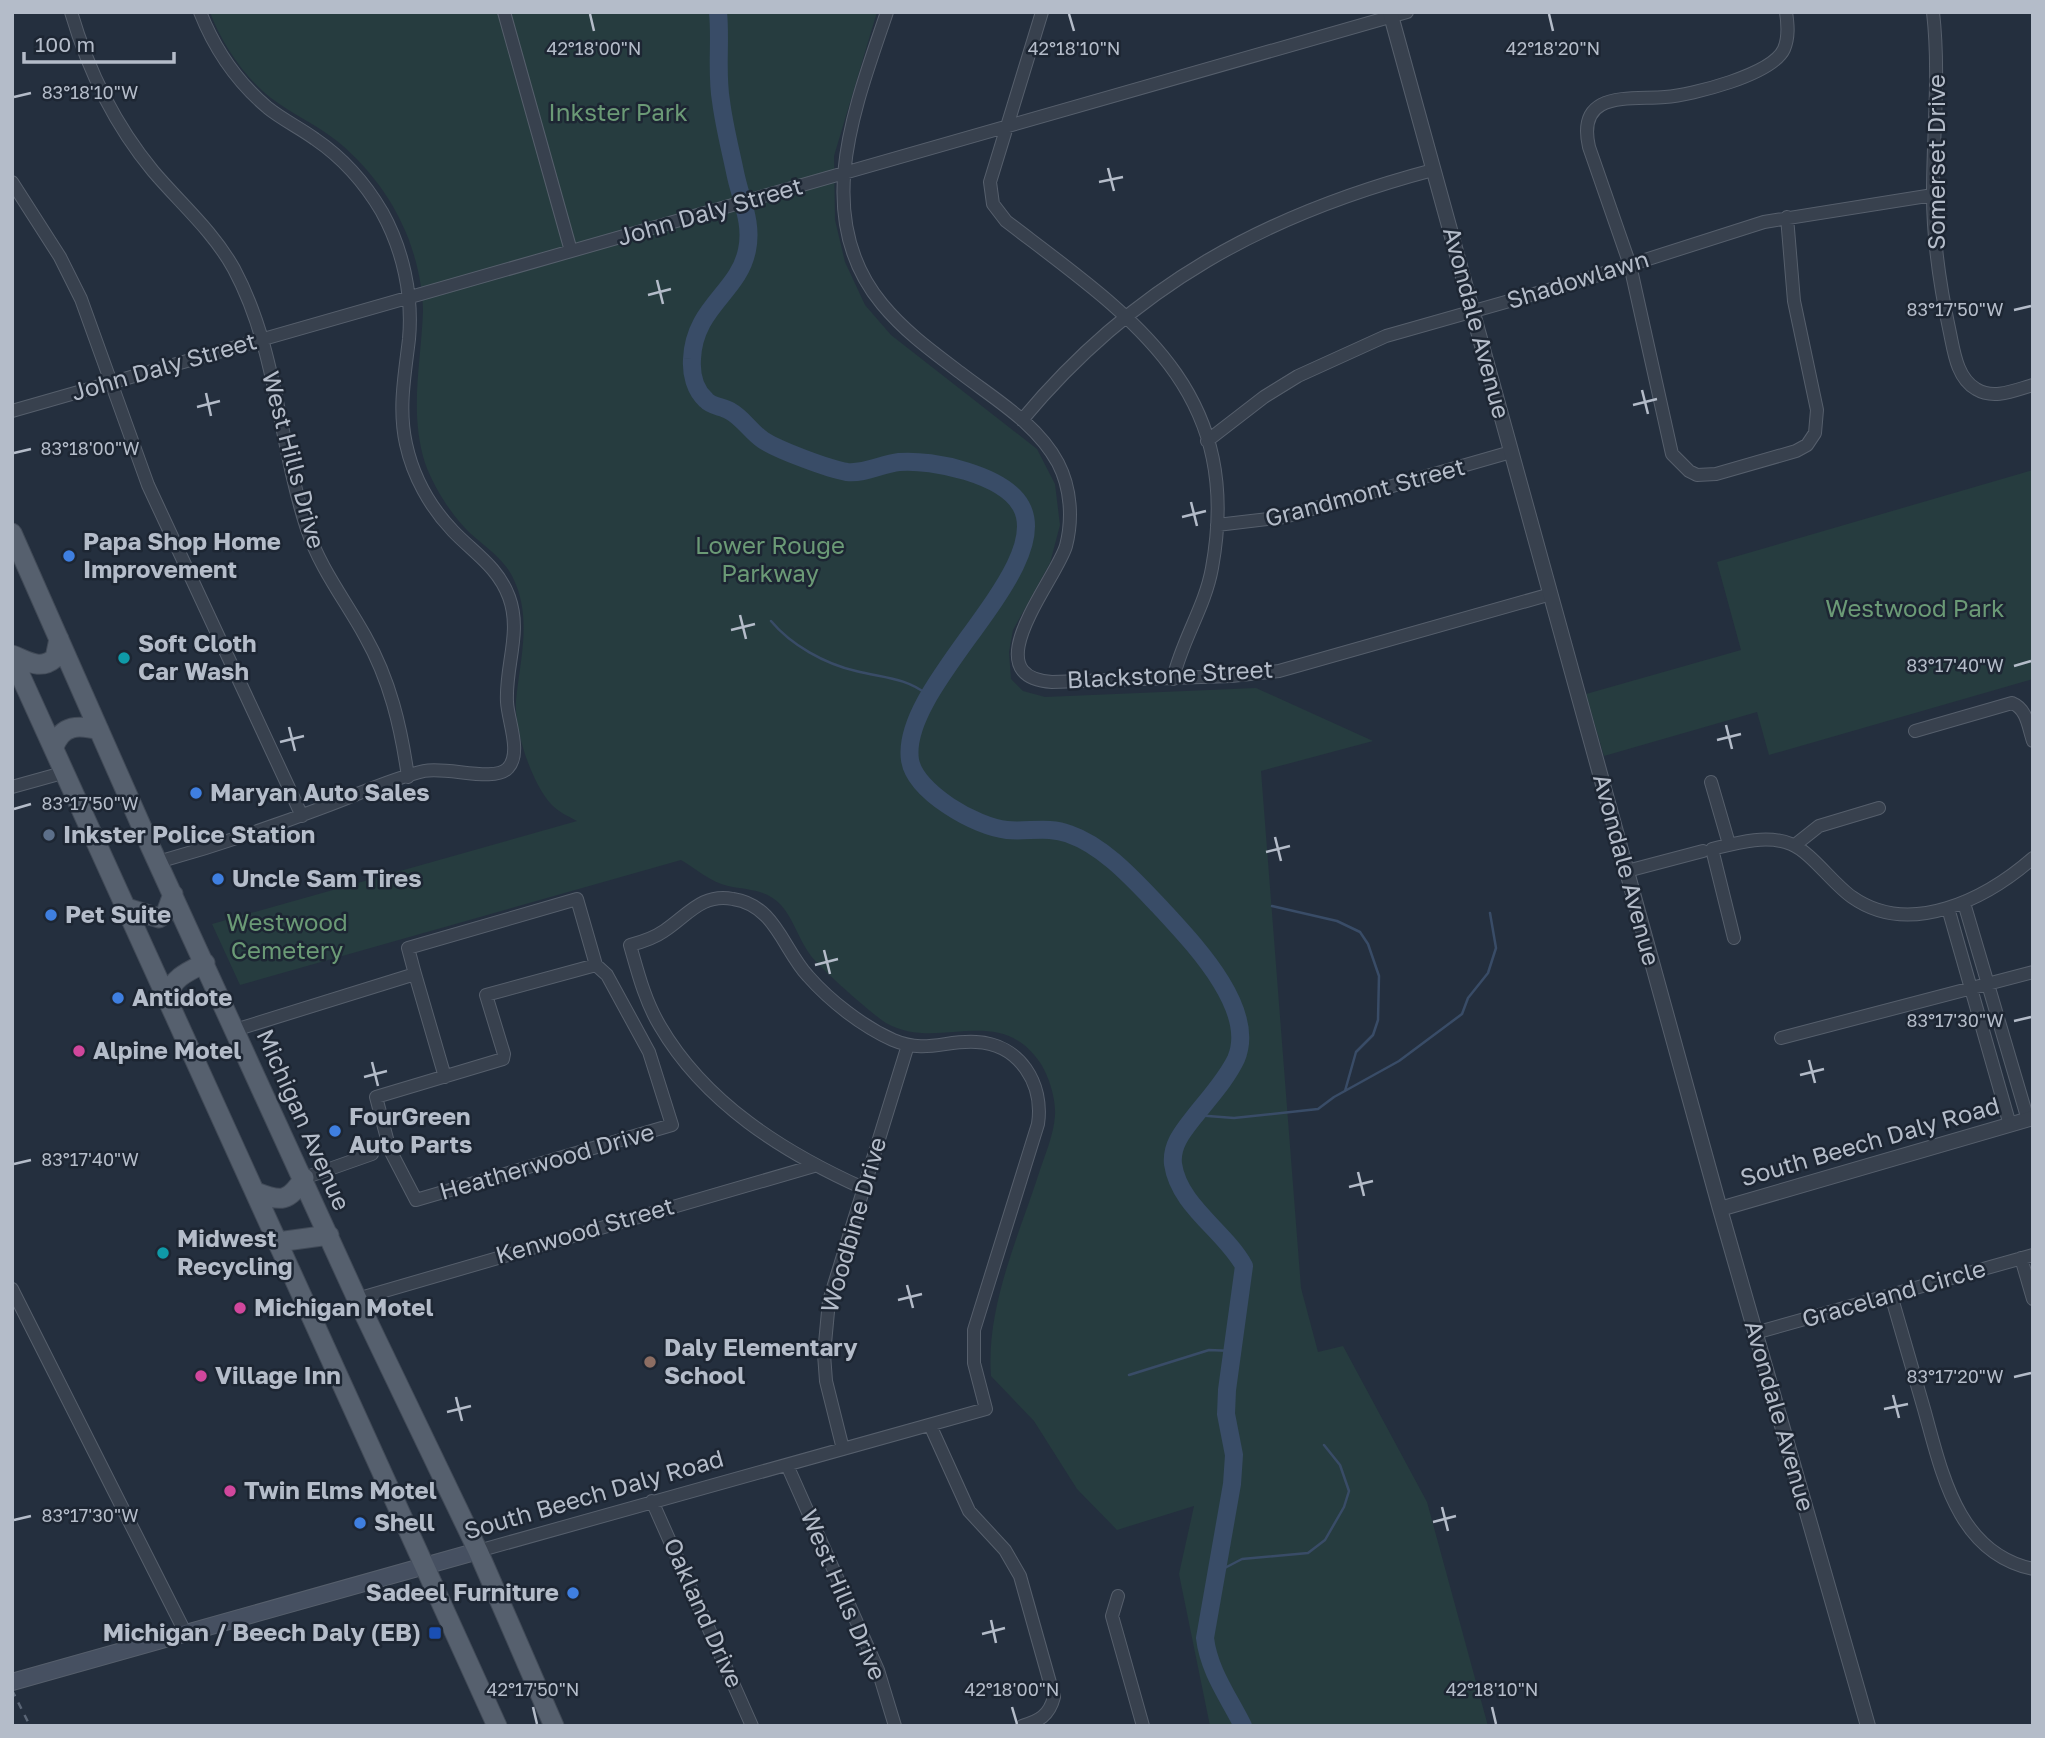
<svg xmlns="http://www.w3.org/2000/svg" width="2045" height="1738" font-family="'Golos Text',sans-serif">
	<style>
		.green { fill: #263c3f }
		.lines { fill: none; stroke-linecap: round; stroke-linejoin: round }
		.stream { stroke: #394c67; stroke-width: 2.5 }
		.river { stroke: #394c67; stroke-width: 18 }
		.minor-casing { stroke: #565f6c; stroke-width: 14 }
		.tertiary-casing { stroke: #565f6c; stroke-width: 16 }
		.secondary-casing { stroke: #565f6c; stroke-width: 18 }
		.primary-casing { stroke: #414a57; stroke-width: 21 }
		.minor { stroke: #38414e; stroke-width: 12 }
		.tertiary { stroke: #38414e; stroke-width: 14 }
		.secondary { stroke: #465061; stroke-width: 16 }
		.primary { stroke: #56606e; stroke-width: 19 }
		.rail { stroke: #5a6575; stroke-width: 2.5; stroke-dasharray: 7 7; stroke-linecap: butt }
		.ticks { fill: none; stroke: #b4bcc9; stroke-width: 2.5 }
		.shop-dot { fill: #3f7fe0; stroke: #1d2633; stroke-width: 2.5 }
		.culture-dot { fill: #0f9aa8; stroke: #1d2633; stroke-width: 2.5 }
		.service-dot { fill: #5c6f8a; stroke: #1d2633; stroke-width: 2.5 }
		.hotel-dot { fill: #d1479c; stroke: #1d2633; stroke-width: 2.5 }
		.education-dot { fill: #8d6e63; stroke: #1d2633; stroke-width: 2.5 }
		.transit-dot { fill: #1a4fb4; stroke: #1d2633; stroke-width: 2.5 }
		.labels { text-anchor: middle; stroke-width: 5; stroke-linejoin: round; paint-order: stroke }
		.park-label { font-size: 24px; fill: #6b9a76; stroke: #1d2633 }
		.street-label { font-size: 24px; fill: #b4bcc9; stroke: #1d2633 }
		.poi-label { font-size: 24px; font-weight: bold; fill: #b4bcc9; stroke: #1d2633; text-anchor: start }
		.ticks-label { font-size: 18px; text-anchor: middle; fill: #b4bcc9; stroke: #1d2633; stroke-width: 5; stroke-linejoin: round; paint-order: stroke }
	</style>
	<rect width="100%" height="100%" fill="#242f3e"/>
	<!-- green -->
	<path class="green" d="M 210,12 L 877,12 L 834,156 L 835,220 L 845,262 L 865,305 L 891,335 L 1037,449 L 1055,484 L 1060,525 L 1050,563 L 1013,630 L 1009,652 L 1011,679 L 1023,691 L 1045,697 L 1256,688 L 1373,741 L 1261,771 L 1301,1288 L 1318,1352 L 1343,1346 L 1427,1502 L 1488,1726 L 1210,1726 L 1179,1574 L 1194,1506 L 1117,1530 L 1077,1489 L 1034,1421 L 991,1376 C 986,1308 1017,1240 1038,1176 C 1044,1157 1054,1135 1055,1115 C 1056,1099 1049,1077 1041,1064 C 999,1001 939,1053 886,1023 C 873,1015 820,968 811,956 C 799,940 794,920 781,905 C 766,889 747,890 728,886 C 712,883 695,868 681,860 L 240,985 L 212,924 L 577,821 C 568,816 558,812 551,804 C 531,782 514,729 516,700 C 520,660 532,619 514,580 C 506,561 487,548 471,534 C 452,516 434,488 425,463 C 409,412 421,364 423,311 C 423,284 414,248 402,224 C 389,194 363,162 337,141 C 317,125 292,114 271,98 C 245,78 221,43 210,12 Z
		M 2033,470 L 2033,679 L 1769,755 L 1757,712 L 1604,756 L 1586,694 L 1741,650 L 1717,562 Z"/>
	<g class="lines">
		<!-- stream -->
		<path class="stream" d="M 771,621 C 791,645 825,664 856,671 C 883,678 905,677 928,695
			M 1272,906 L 1337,921 L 1360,932 L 1368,944 L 1379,976 L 1378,1020 L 1373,1035 L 1356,1052 L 1345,1091
			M 1195,1115 L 1234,1118 L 1318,1109 L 1334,1097 L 1399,1061 L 1462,1014 L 1468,998 L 1488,973 L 1496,948 L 1490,913
			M 1129,1375 L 1209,1350 L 1233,1351
			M 1217,1572 L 1242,1559 L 1308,1553 L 1325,1540 L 1344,1507 L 1349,1491 L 1340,1465 L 1324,1445"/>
		<!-- river -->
		<path class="river" d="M 718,12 C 721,42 716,72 721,101 C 724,125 730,148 735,172 C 740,198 753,222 747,250 C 739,292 694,307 692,359 C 691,374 695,390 706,400 C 712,407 722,406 730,411 C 743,418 751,432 763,440 C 778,450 829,469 847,472 C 864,474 882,464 899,462 C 933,459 1004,475 1021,506 C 1056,569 899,686 910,760 C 915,792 976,827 1007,830 C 1028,832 1049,826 1069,834 C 1104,846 1134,880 1159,906 C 1190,940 1258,1008 1236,1059 C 1226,1080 1208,1099 1194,1117 C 1183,1131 1171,1145 1173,1164 C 1179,1206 1225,1231 1244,1266 L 1227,1390 L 1226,1414 L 1234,1455 L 1232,1484 L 1205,1638 C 1209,1671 1228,1696 1243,1726"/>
		<defs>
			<path id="minor" d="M 71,12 C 88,70 115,125 153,171 C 181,204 213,231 234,269 C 277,349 279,444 307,529 C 320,568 345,600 365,636 C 390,680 401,727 408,777
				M 504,12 L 571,251
				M 887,12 C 855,107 810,217 882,304 C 905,332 933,352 962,374 C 996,400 1037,424 1058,463 C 1071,488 1073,519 1066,546 C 1056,580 972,677 1052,682 L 1231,676 L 1279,671 L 1551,594
				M 1042,12 L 990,182 L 993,204 L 1006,221 C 1130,316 1245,388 1212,568 C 1205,607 1182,640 1173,679
				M 1786,12 C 1788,25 1789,37 1784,49 C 1772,75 1692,95 1665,97 C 1629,100 1576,90 1589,147 L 1630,265 L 1672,454 L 1689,471 L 1697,475 L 1716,474 L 1796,451 L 1807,445 L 1815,433 L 1817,410 L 1794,301 L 1787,217
				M 1933,12 C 1940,73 1933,133 1933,194 C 1933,241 1940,287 1950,333 C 1954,352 1957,378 1976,389 C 1994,400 2015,390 2033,385
				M 12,182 L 60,257 L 81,299 L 148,485 L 302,816
				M 12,411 L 1407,12
				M 1022,420 C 1134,285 1266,214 1433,170
				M 1207,441 L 1264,397 L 1298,376 L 1386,336 L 1573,283 L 1764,222 L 1933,195
				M 1217,525 L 1284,517 L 1511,452
				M 1915,731 L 2012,703 C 2027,709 2028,726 2033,741
				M 1711,782 L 1729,844
				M 12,787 L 66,772
				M 1795,845 L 1819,826 L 1879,808
				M 158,862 C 215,846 269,828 324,807 C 357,795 390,779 424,771 C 447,766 495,783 508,768 C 522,753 508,721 507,702 C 505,666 522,632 509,597 C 498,567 474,553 453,531 C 430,507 413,476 406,444 C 398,408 405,374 409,339 C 413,295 403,250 382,212 C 365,183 343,158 315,139 C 300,128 283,120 268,108 C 237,82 215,50 200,12
				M 1627,871 L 1703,851
				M 1964,903 L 2028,1120
				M 1948,908 L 2010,1125
				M 1734,938 L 1712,849 C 1736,843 1767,834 1791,844 C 1811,852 1833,884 1852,897 C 1910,938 1986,899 2033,858
				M 596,965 L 607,975 L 649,1052 L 672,1125 L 416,1200 L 390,1150 L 376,1097 L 503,1059 L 504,1054 L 486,995 Z
				M 415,974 L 445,1077
				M 235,1030 L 415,974 L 408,948 L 577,899 L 596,965
				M 1781,1038 L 2033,972
				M 304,1178 L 372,1154
				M 2021,1258 L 2033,1299
				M 12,1289 L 186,1634
				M 1891,1295 C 1902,1333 1913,1371 1924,1409 C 1942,1473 1957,1553 2033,1569
				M 357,1299 L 814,1166
				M 1755,1333 L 2033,1255
				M 930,1425 L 969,1511 L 1005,1550 L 1020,1576 L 1054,1697 C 1049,1716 1039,1721 1022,1726
				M 843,1449 L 826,1381 L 824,1354 L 829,1301 L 908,1045
				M 787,1465 L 878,1670 L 895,1726
				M 652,1501 L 752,1726
				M 478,1551 L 986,1409 L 974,1363 L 974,1330 L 1038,1124 C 1044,1084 1020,1044 976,1042 C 945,1040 926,1054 893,1040 C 862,1026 830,1001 808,976 C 783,949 775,905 733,899 C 702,893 688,915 664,931 C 654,938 642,942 630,945 C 638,973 645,1001 660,1026 C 705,1103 783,1152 863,1188
				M 1118,1596 L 1112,1616 L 1143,1726"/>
			<path id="tertiary" d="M 1390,12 L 1720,1209 L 1868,1726
				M 1720,1209 L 2033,1118"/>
			<path id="secondary" d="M 12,1682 L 478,1551"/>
			<path id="primary" d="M 12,533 L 151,848 L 357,1299 L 478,1551 L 554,1726
				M 12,655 C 28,661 40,671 55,658 L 59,639
				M 12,657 L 497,1726
				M 54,747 C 62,724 79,725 99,730
				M 127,908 L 159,918 L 166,913 L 173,894
				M 167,996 C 174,977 187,972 205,963
				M 256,1192 C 282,1202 288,1202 304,1178
				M 278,1242 L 329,1235"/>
		</defs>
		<!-- minor casing -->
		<use href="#minor" class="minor-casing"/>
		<!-- tertiary casing -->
		<use href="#tertiary" class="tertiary-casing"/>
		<!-- secondary casing -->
		<use href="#secondary" class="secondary-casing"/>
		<!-- primary casing -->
		<use href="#primary" class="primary-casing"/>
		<!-- minor -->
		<use href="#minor" class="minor"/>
		<!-- tertiary -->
		<use href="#tertiary" class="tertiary"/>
		<!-- secondary -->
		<use href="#secondary" class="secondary"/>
		<!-- primary -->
		<use href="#primary" class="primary"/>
		<!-- rail -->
		<path class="rail" d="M 12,1690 L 30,1726"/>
	</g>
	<!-- ticks -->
	<path class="ticks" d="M 590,14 L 594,31M 1069,14 L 1074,31M 1549,14 L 1553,31M 14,97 L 31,93M 1108,168 L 1114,191M 1099,182 L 1123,177M 657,280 L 663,304M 648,295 L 671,289M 2014,310 L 2031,306M 1642,390 L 1648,414M 206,393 L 211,416M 1633,405 L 1657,399M 197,407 L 220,401M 14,453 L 31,449M 1191,502 L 1197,526M 1182,517 L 1206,511M 740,615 L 746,639M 731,630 L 755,624M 2014,666 L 2031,661M 1726,725 L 1732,749M 289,727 L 295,751M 1717,740 L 1741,734M 280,742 L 304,736M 14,809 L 31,804M 1275,837 L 1281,861M 1266,852 L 1290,846M 824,950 L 830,974M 815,965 L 838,959M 2014,1021 L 2031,1017M 1809,1060 L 1815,1083M 372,1062 L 378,1086M 1800,1075 L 1824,1069M 364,1077 L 387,1071M 14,1164 L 31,1160M 1358,1172 L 1364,1196M 1349,1187 L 1373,1181M 907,1285 L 913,1308M 898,1300 L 922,1294M 2014,1377 L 2031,1373M 1893,1395 L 1899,1418M 456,1397 L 462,1421M 1884,1409 L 1908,1404M 447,1412 L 471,1406M 1442,1507 L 1448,1531M 14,1520 L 31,1516M 1433,1522 L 1456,1516M 991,1620 L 996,1643M 982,1634 L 1005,1628M 533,1707 L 537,1724M 1012,1707 L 1017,1724M 1492,1707 L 1496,1724"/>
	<!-- markers -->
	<g class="shop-dot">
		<circle cx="69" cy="556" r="7"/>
		<circle cx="196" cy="793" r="7"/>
		<circle cx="218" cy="879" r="7"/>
		<circle cx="51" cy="915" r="7"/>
		<circle cx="118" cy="998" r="7"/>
		<circle cx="335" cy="1131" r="7"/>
		<circle cx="360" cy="1523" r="7"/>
		<circle cx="573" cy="1593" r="7"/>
	</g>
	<g class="culture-dot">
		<circle cx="124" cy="658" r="7"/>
		<circle cx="163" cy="1253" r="7"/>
	</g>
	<circle class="service-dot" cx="49" cy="835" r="7"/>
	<g class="hotel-dot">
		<circle cx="79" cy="1051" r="7"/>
		<circle cx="240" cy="1308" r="7"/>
		<circle cx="201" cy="1376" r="7"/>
		<circle cx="230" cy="1491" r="7"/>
	</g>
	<circle class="education-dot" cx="650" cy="1362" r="7"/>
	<rect class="transit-dot" x="428" y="1626" width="14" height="14" rx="3.5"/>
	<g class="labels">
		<!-- park labels -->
		<g class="park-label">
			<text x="618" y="121">Inkster Park</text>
			<text x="770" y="554">Lower Rouge<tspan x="770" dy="28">Parkway</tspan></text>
			<text x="1915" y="617">Westwood Park</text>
			<text x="287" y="931">Westwood<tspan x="287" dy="28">Cemetery</tspan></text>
		</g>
		<!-- street labels -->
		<g class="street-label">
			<text transform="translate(1937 162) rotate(-90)" y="8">Somerset Drive</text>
			<text transform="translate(710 212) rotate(-16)" y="8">John Daly Street</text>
			<text transform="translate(1578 280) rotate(-17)" y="8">Shadowlawn</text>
			<text transform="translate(1476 323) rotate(75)" y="8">Avondale Avenue</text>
			<text transform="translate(164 367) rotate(-16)" y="8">John Daly Street</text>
			<text transform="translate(293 460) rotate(75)" y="8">West Hills Drive</text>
			<text transform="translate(1365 493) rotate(-15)" y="8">Grandmont Street</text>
			<text transform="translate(1170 675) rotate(-3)" y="8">Blackstone Street</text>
			<text transform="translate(1626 870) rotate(75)" y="8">Avondale Avenue</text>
			<text transform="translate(303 1120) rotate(66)" y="8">Michigan Avenue</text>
			<text transform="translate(1870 1142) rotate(-16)" y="8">South Beech Daly Road</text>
			<text transform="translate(547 1162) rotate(-16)" y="8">Heatherwood Drive</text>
			<text transform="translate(854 1225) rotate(-74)" y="8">Woodbine Drive</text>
			<text transform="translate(585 1231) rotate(-16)" y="8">Kenwood Street</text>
			<text transform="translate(1894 1294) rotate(-16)" y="8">Graceland Circle</text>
			<text transform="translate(1779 1416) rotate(74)" y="8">Avondale Avenue</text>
			<text transform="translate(594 1495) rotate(-16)" y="8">South Beech Daly Road</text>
			<text transform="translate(843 1595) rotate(67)" y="8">West Hills Drive</text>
			<text transform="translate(703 1613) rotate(66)" y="8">Oakland Drive</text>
		</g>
		<!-- poi labels -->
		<g class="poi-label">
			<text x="83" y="550">Papa Shop Home<tspan x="83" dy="28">Improvement</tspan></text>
			<text x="138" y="652">Soft Cloth<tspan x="138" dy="28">Car Wash</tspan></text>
			<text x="210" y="801">Maryan Auto Sales</text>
			<text x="63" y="843">Inkster Police Station</text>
			<text x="232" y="887">Uncle Sam Tires</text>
			<text x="65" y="923">Pet Suite</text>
			<text x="132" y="1006">Antidote</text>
			<text x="93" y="1059">Alpine Motel</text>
			<text x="349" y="1125">FourGreen<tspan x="349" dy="28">Auto Parts</tspan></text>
			<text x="177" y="1247">Midwest<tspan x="177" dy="28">Recycling</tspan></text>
			<text x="254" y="1316">Michigan Motel</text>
			<text x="664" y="1356">Daly Elementary<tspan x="664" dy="28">School</tspan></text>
			<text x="215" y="1384">Village Inn</text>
			<text x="244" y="1499">Twin Elms Motel</text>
			<text x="374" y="1531">Shell</text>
			<text x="559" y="1601" text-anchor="end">Sadeel Furniture</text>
			<text x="421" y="1641" text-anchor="end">Michigan / Beech Daly (EB)</text>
		</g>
	</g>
	<g class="ticks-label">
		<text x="594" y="55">42°18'00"N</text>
		<text x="1074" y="55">42°18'10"N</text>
		<text x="1553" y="55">42°18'20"N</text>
		<text x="90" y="99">83°18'10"W</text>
		<text x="1955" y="316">83°17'50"W</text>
		<text x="90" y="455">83°18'00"W</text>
		<text x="1955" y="672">83°17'40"W</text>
		<text x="90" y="810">83°17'50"W</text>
		<text x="1955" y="1027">83°17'30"W</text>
		<text x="90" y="1166">83°17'40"W</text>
		<text x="1955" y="1383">83°17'20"W</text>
		<text x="90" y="1522">83°17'30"W</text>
		<text x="533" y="1696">42°17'50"N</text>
		<text x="1012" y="1696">42°18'00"N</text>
		<text x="1492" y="1696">42°18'10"N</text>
	</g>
	<!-- border -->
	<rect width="2045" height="1738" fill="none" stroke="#b4bcc9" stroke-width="28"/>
	<!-- scale -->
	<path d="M24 52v10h150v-10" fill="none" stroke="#b4bcc9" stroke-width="3.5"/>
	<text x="35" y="52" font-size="21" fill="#b4bcc9" stroke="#1d2633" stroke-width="5" paint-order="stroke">100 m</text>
</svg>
